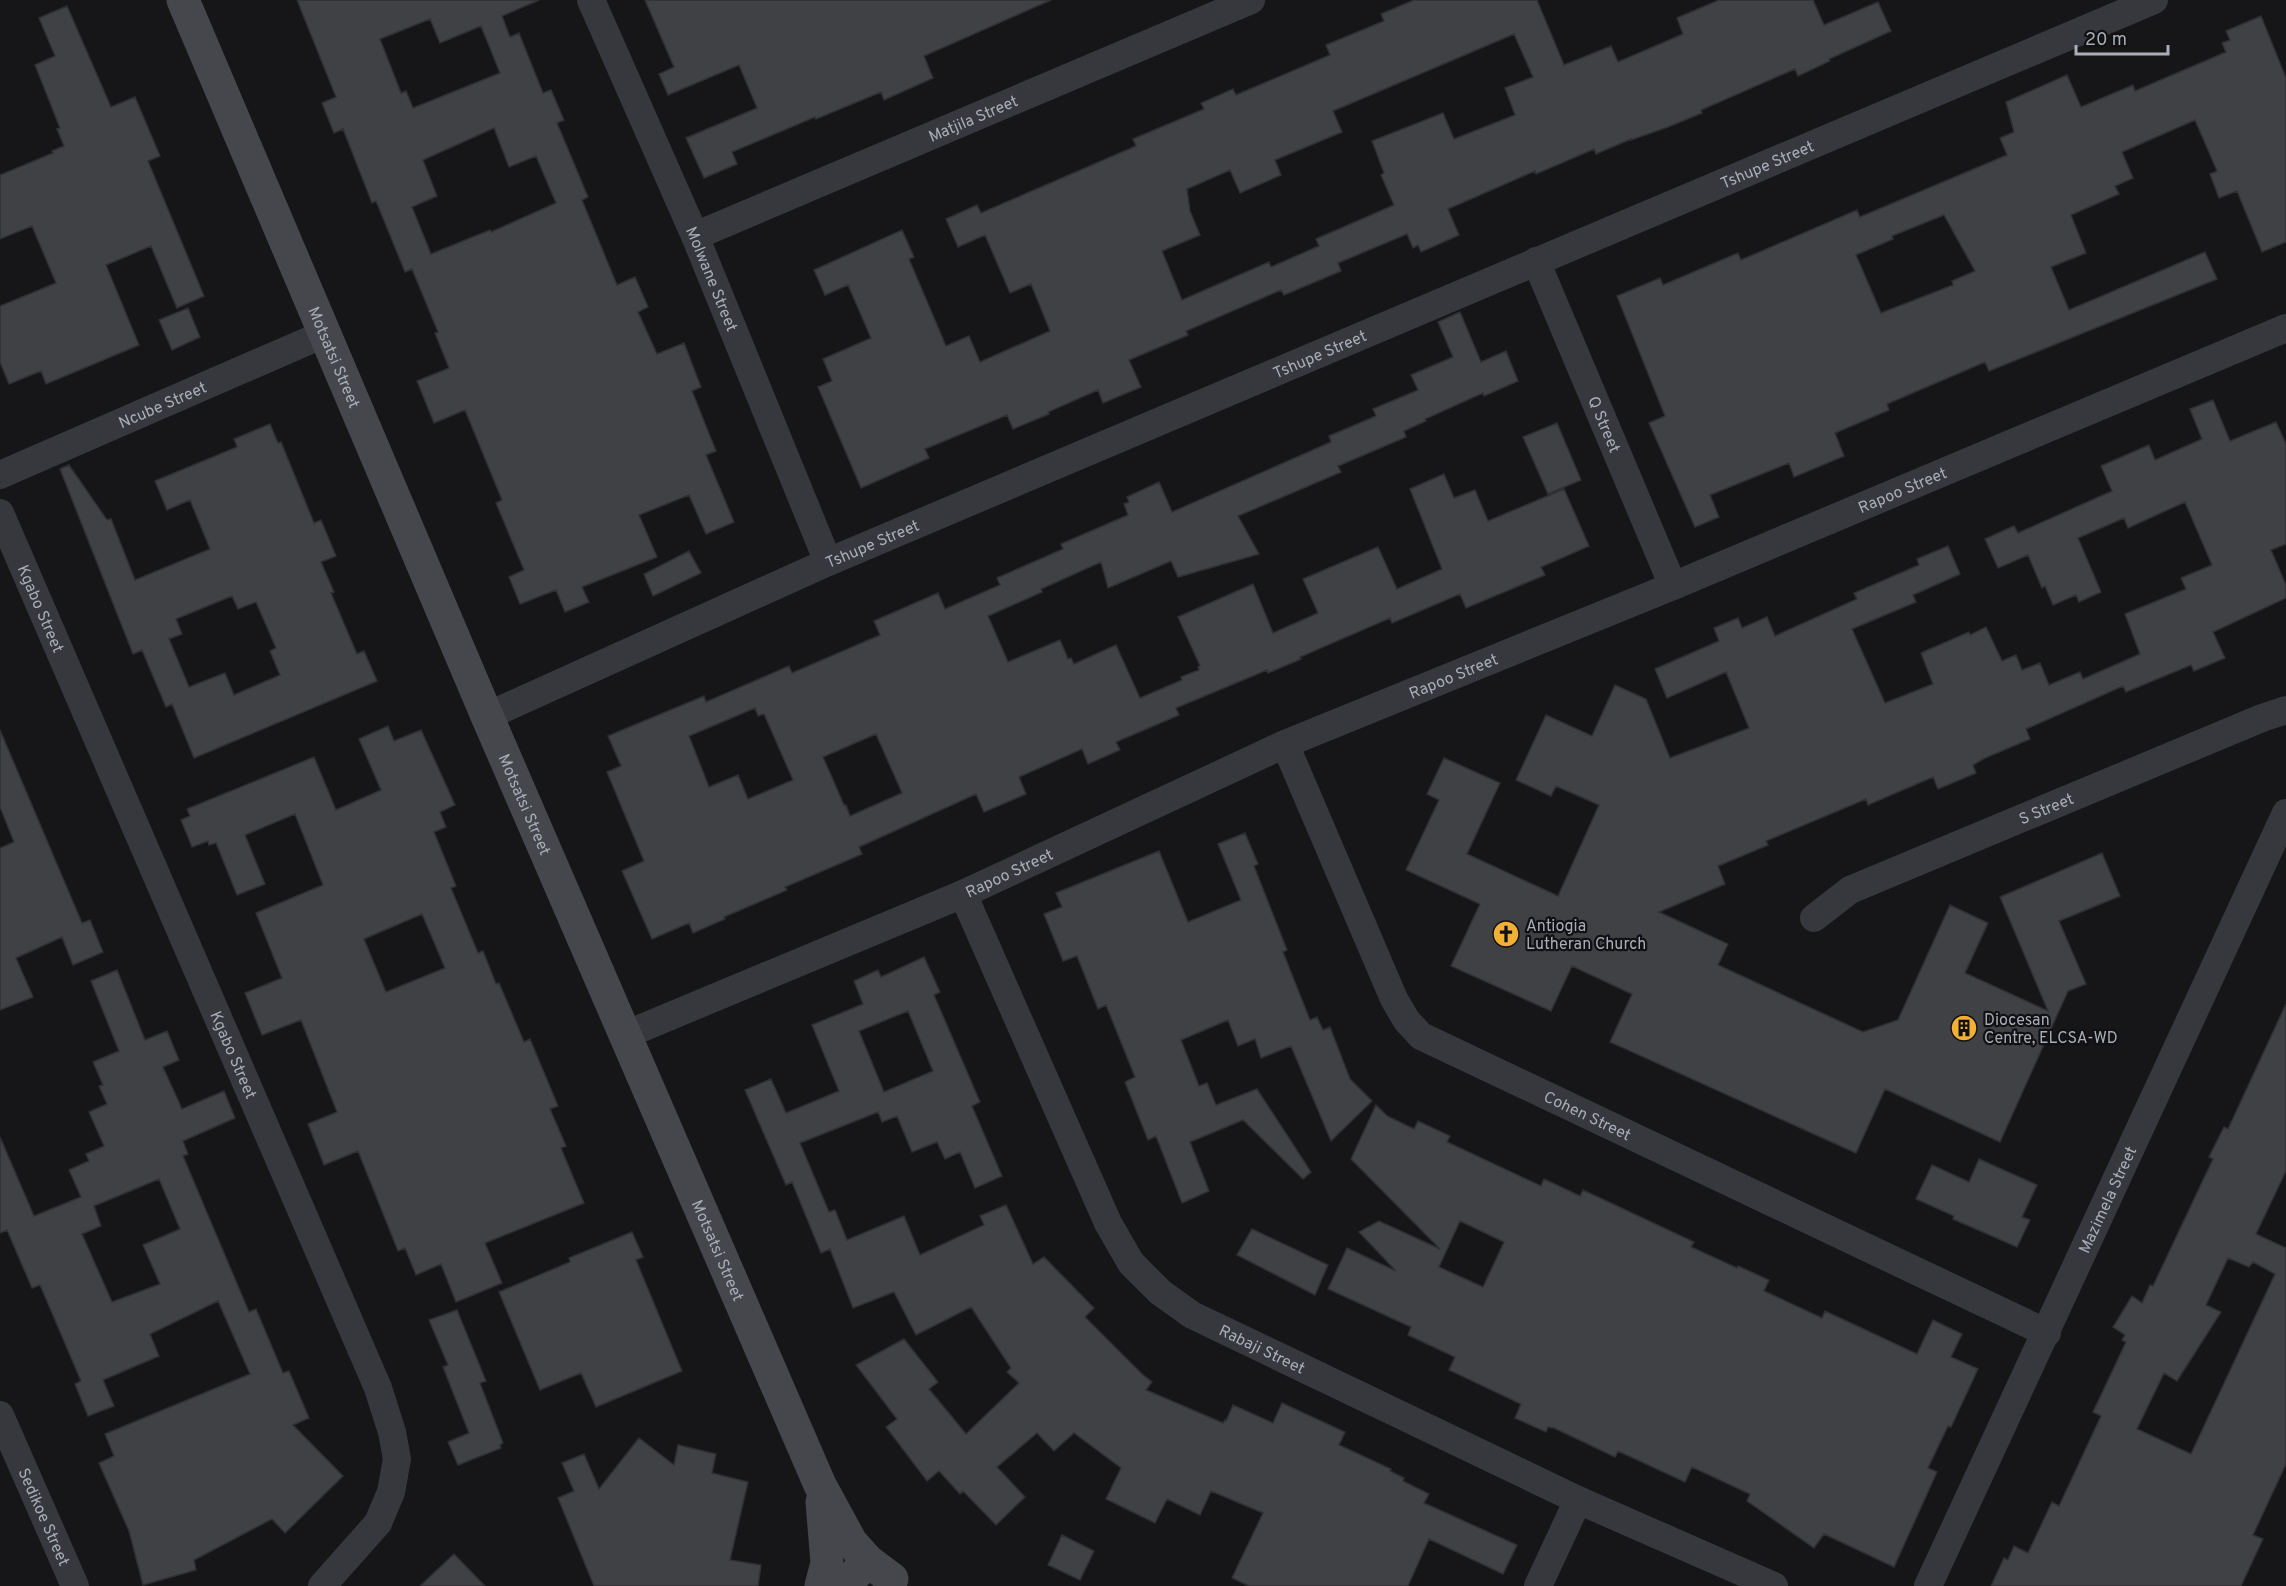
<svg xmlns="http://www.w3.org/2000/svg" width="2286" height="1586" font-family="Overpass,sans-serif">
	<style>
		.building { fill: #404145; stroke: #303034; stroke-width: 1.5; fill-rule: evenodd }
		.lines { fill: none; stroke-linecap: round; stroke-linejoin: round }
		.street { stroke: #37383d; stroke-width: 28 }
		.secondary { stroke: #45474d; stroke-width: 33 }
		.labels { text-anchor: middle; stroke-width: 4.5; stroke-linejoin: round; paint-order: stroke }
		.street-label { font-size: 16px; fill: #a8adb8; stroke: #111113 }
		.poi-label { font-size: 16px; fill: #a8adb8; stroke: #111113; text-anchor: start }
	</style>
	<rect width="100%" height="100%" fill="#161618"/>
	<!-- building -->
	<path class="building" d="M 297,0 L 539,0 L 502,16 L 510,37 L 519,33 L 543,93 L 551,90 L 564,120 L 557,123 L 588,197 L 582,200 L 617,285 L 635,277 L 648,307 L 638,312 L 657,354 L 684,343 L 701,387 L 692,391 L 716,451 L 706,455 L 734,522 L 706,534 L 689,495 L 639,515 L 657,557 L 582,587 L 589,602 L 565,612 L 556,590 L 520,604 L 509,577 L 524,570 L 496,503 L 502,500 L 465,410 L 434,423 L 417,381 L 449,368 L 435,333 L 438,332 L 412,269 L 405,272 L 376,201 L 372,203 L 343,129 L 334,133 L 322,103 L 336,97 ZM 430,19 L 440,43 L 481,26 L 500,73 L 413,108 L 406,91 L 401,93 L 380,39 ZM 494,128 L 509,167 L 536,156 L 556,203 L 491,232 L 490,230 L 431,254 L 412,207 L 437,196 L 423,160 Z
		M 645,0 L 1051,0 L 924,56 L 933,78 L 884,100 L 881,92 L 816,119 L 815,117 L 732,152 L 737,164 L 704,178 L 686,138 L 757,108 L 739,65 L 668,95 L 659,74 L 674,67 Z
		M 1414,0 L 1537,0 L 1564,65 L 1611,46 L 1618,62 L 1683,34 L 1677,18 L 1719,0 L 1813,0 L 1824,25 L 1878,2 L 1891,31 L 1829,59 L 1830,61 L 1798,76 L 1795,69 L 1701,110 L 1702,113 L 1668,127 L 1631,140 L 1631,139 L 1596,154 L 1594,149 L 1536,174 L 1535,171 L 1448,209 L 1459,235 L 1421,252 L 1418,245 L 1413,248 L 1407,234 L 1338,263 L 1341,271 L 1284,295 L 1281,290 L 1186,331 L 1188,335 L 1129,360 L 1141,387 L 1103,403 L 1098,390 L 1048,412 L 1049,414 L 1013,429 L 1007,415 L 925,449 L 929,458 L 861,488 L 818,387 L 832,381 L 823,359 L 871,338 L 848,285 L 825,295 L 814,270 L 902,230 L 914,257 L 909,259 L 946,346 L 969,336 L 980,362 L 1050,331 L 1031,284 L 1010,293 L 985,235 L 958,247 L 946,219 L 977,205 L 981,213 L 1136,146 L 1133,139 L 1204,109 L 1201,103 L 1233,89 L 1236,95 L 1330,55 L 1326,45 L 1384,21 L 1381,14 ZM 1514,34 L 1533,77 L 1505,88 L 1515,115 L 1454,139 L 1443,113 L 1372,141 L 1384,173 L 1381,175 L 1394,205 L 1316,239 L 1319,246 L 1271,267 L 1269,262 L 1182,300 L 1162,251 L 1200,235 L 1190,211 L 1187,189 L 1230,170 L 1240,193 L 1281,175 L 1275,160 L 1342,132 L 1333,111 Z
		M 67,6 L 111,107 L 135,97 L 160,156 L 148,161 L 204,296 L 177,308 L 151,246 L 106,265 L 139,345 L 46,384 L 41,371 L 9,384 L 0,362 L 0,306 L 56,283 L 32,226 L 0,239 L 0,175 L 53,153 L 52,151 L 64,146 L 57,129 L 60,128 L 35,65 L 55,56 L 39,18 Z
		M 2261,16 L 2286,78 L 2286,242 L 2262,252 L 2237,191 L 2219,198 L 2210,174 L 2217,171 L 2195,120 L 2122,152 L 2133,178 L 2115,186 L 2119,194 L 2071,215 L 2086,253 L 2051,267 L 2069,310 L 2205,252 L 2217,279 L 1989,371 L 1985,362 L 1887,404 L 1889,410 L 1835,433 L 1844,456 L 1794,477 L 1789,463 L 1710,495 L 1719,517 L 1695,527 L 1649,423 L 1665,416 L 1617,296 L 1660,278 L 1663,285 L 1738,253 L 1741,260 L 1857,210 L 1860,217 L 2007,155 L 2000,138 L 2014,132 L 2006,102 L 2067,75 L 2081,107 L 2133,85 L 2135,91 L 2226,52 L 2222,43 L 2230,40 L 2226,31 ZM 1944,215 L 1975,271 L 1952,281 L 1953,285 L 1881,313 L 1856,255 L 1893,239 L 1892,236 Z
		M 188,308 L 200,337 L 172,350 L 159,320 Z
		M 1460,312 L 1481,362 L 1506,351 L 1518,381 L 1484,396 L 1483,393 L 1425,419 L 1426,421 L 1404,431 L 1406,437 L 1338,466 L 1341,472 L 1238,516 L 1259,554 L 1178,577 L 1171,561 L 1108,588 L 1101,562 L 1041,589 L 1042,592 L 988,616 L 1008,662 L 1060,640 L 1068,659 L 1071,658 L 1074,664 L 1116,645 L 1140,698 L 1182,680 L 1181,677 L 1199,670 L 1198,667 L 1200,666 L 1178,617 L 1253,584 L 1273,633 L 1318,613 L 1303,579 L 1378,547 L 1397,589 L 1442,569 L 1410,489 L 1444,474 L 1454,498 L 1475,490 L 1488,521 L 1564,489 L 1589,546 L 1541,567 L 1545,575 L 1466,608 L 1460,594 L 1392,623 L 1390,618 L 1300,657 L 1301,659 L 1268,673 L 1267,670 L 1176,708 L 1179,715 L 1116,742 L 1120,750 L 1088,764 L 1082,749 L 1019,777 L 1026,794 L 984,812 L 976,794 L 859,847 L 862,854 L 785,887 L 787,890 L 724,917 L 725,919 L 693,933 L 689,923 L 652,939 L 622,871 L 644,861 L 607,772 L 621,766 L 608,736 L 704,696 L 706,702 L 789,666 L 792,673 L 880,635 L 874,621 L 938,593 L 945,609 L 1000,585 L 997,578 L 1063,549 L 1061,544 L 1128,515 L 1124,504 L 1129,502 L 1127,497 L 1159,482 L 1172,512 L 1331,442 L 1329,436 L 1376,416 L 1373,409 L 1418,390 L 1411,375 L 1453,357 L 1438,322 ZM 755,708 L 758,716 L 764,714 L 793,780 L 748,799 L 738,775 L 709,787 L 689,736 ZM 876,734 L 902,793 L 850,816 L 846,805 L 844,805 L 823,757 Z
		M 2213,400 L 2230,441 L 2276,422 L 2286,444 L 2286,544 L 2271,550 L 2286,585 L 2286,598 L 2213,632 L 2225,658 L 2194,671 L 2191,665 L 2126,692 L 2123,686 L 2026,729 L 2030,739 L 1985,758 L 1973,765 L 1976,773 L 1938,789 L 1933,777 L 1868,805 L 1866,799 L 1766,841 L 1768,845 L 1718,866 L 1725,884 L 1659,912 L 1728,944 L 1718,965 L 1863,1032 L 1898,1020 L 1950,905 L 1988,923 L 1965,973 L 2048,1011 L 2000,897 L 2102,853 L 2120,896 L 2059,921 L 2086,984 L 2068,991 L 2000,1142 L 1885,1089 L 1856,1153 L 1610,1042 L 1632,994 L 1572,966 L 1551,1011 L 1451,966 L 1480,904 L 1406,870 L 1439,800 L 1427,794 L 1444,758 L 1500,783 L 1467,854 L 1558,896 L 1599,805 L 1556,786 L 1551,796 L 1516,780 L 1546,715 L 1592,736 L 1615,685 L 1646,699 L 1670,758 L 1749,728 L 1726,672 L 1667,698 L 1655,669 L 1719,641 L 1714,628 L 1738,618 L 1742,628 L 1767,617 L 1775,636 L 1857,599 L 1854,593 L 1919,565 L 1917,559 L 1948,546 L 1960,574 L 1913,595 L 1916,602 L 1852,629 L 1885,703 L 1933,684 L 1921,653 L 1969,632 L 1970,635 L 1986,627 L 2002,661 L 2016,655 L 2022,670 L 2040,663 L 2049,685 L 2080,672 L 2083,679 L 2140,654 L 2125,614 L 2186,589 L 2181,578 L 2212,565 L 2185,502 L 2128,528 L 2124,518 L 2078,538 L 2101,592 L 2079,602 L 2076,595 L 2053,605 L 2045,586 L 2042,588 L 2028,555 L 1998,568 L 1985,539 L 2014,526 L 2018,533 L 2112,491 L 2101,466 L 2149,445 L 2155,460 L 2202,439 L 2190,409 Z
		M 1557,423 L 1581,480 L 1548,494 L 1523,437 Z
		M 270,424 L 278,443 L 281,442 L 314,523 L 321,520 L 336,556 L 321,562 L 334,592 L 331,593 L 357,654 L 364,651 L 377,681 L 194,758 L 172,704 L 166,707 L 142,650 L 133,654 L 60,469 L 69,465 L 107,520 L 111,519 L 135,580 L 210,549 L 190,500 L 167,510 L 155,481 L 237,447 L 234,439 ZM 232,596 L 238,609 L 256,602 L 276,648 L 270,651 L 280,675 L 234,695 L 225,673 L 189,687 L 169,639 L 182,634 L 176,619 Z
		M 689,551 L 701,573 L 653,596 L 644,574 Z
		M 388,726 L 394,741 L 421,730 L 455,805 L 440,812 L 446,827 L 434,832 L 456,886 L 451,888 L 478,953 L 483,951 L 496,984 L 499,983 L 524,1042 L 530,1039 L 558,1106 L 550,1109 L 566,1146 L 561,1148 L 584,1203 L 485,1243 L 502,1283 L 456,1302 L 441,1264 L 416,1275 L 405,1248 L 398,1251 L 358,1151 L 324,1165 L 308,1124 L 337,1112 L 301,1020 L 262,1035 L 245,993 L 282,978 L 256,913 L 323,885 L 295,814 L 245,835 L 265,884 L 237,895 L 216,843 L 209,845 L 208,841 L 192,847 L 181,820 L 190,816 L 187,809 L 314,757 L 336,810 L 381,790 L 359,739 ZM 422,914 L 445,968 L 386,992 L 364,939 Z
		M 0,730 L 82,923 L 90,920 L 103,952 L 73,965 L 62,937 L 16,958 L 33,997 L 0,1010 L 0,848 L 14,842 L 0,807 Z
		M 1245,833 L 1258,864 L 1254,866 L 1287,950 L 1283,952 L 1310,1020 L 1317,1017 L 1323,1030 L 1330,1027 L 1350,1079 L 1372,1101 L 1331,1141 L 1291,1046 L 1261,1058 L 1255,1039 L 1238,1046 L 1228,1020 L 1181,1040 L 1199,1086 L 1207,1083 L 1216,1105 L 1257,1089 L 1311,1172 L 1303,1179 L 1243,1120 L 1190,1142 L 1209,1191 L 1182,1203 L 1156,1136 L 1148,1140 L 1125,1082 L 1135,1077 L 1106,1005 L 1098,1009 L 1077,956 L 1063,961 L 1044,914 L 1062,907 L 1056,893 L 1159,851 L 1188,922 L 1241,900 L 1218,844 Z
		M 924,957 L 940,992 L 934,995 L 980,1102 L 972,1106 L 1002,1176 L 975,1188 L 960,1152 L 945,1159 L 937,1142 L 912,1152 L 897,1116 L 882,1122 L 878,1112 L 800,1143 L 829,1212 L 835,1210 L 847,1240 L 904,1216 L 920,1255 L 984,1225 L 980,1216 L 1006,1205 L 1033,1264 L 1044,1257 L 1094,1308 L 1085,1317 L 1142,1374 L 1152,1382 L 1146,1390 L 1223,1423 L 1225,1420 L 1226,1421 L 1233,1405 L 1273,1423 L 1282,1403 L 1345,1432 L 1339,1445 L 1391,1469 L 1390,1471 L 1404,1478 L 1403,1481 L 1429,1494 L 1424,1503 L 1517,1545 L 1503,1574 L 1429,1539 L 1408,1586 L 1249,1586 L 1232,1578 L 1263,1513 L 1211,1491 L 1200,1515 L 1167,1499 L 1155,1523 L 1106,1499 L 1121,1468 L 1074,1433 L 1054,1451 L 1037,1433 L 997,1467 L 1025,1497 L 996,1525 L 963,1491 L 960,1494 L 939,1471 L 927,1481 L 886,1427 L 897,1419 L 856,1365 L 904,1339 L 938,1382 L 929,1389 L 966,1434 L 1019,1383 L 1007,1372 L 1011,1368 L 971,1307 L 916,1335 L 894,1292 L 853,1308 L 830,1249 L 821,1253 L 792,1182 L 786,1185 L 745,1090 L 771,1079 L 786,1113 L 839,1091 L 812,1025 L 863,1004 L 854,981 L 878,970 L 881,977 ZM 908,1011 L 933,1071 L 884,1092 L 859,1031 Z
		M 117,970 L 145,1040 L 167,1031 L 179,1060 L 163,1067 L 182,1109 L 224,1091 L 235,1118 L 183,1141 L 188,1154 L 183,1156 L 249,1312 L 256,1309 L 283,1373 L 289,1371 L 309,1418 L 293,1425 L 343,1476 L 285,1533 L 272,1519 L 194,1560 L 196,1570 L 143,1585 L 129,1531 L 99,1463 L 114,1456 L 105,1434 L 250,1374 L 218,1301 L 150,1334 L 159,1356 L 103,1380 L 114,1406 L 88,1416 L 75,1384 L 81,1381 L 40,1285 L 32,1288 L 7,1230 L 0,1233 L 0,1137 L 34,1216 L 81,1197 L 69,1170 L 89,1161 L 86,1154 L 104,1146 L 89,1112 L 107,1104 L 99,1086 L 103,1085 L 93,1062 L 119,1051 L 91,981 ZM 159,1179 L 180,1229 L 143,1245 L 160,1284 L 112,1302 L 82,1234 L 101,1226 L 94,1206 Z
		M 2286,1004 L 2286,1171 L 2256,1234 L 2286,1248 L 2286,1464 L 2253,1535 L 2263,1539 L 2241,1586 L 1991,1586 L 2004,1558 L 2008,1560 L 2014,1546 L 2028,1553 L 2052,1502 L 2059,1506 L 2101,1416 L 2093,1412 L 2126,1342 L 2122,1340 L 2125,1335 L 2113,1327 L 2132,1296 L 2142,1303 L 2150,1285 L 2153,1286 L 2213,1159 L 2209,1157 L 2224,1127 L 2228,1129 ZM 2228,1258 L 2249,1267 L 2253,1262 L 2275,1274 L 2191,1454 L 2137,1429 L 2164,1373 L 2177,1381 L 2221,1312 L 2206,1305 Z
		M 1376,1105 L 1387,1116 L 1414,1129 L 1418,1121 L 1450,1136 L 1447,1142 L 1541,1186 L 1544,1179 L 1580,1196 L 1583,1190 L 1694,1242 L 1691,1247 L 1737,1268 L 1738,1266 L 1769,1280 L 1764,1291 L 1822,1318 L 1825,1311 L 1917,1354 L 1933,1320 L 1962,1334 L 1951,1357 L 1978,1369 L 1951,1427 L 1948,1426 L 1928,1468 L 1937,1472 L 1894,1567 L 1824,1534 L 1814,1548 L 1747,1501 L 1750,1494 L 1692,1467 L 1685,1482 L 1618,1451 L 1615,1457 L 1554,1428 L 1548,1427 L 1546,1432 L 1515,1418 L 1521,1404 L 1449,1370 L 1455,1357 L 1408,1335 L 1411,1327 L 1328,1289 L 1347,1248 L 1396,1271 L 1359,1232 L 1379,1221 L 1440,1249 L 1351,1159 ZM 1460,1221 L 1504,1242 L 1483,1287 L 1439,1267 Z
		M 1979,1159 L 2037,1185 L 2022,1217 L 2030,1220 L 2017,1247 L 1953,1219 L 1954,1216 L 1916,1199 L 1932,1165 L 1969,1182 Z
		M 1252,1229 L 1328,1265 L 1315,1295 L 1237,1255 Z
		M 632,1232 L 643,1257 L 636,1260 L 682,1371 L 596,1407 L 581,1373 L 540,1390 L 499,1292 L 570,1262 L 569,1258 Z
		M 457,1310 L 486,1381 L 480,1383 L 503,1443 L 500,1445 L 501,1448 L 458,1465 L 448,1442 L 469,1433 L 443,1367 L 448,1365 L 429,1320 Z
		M 639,1438 L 674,1465 L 678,1445 L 716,1454 L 712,1473 L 748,1482 L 730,1560 L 761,1565 L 758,1586 L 594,1586 L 558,1498 L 574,1491 L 562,1463 L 584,1454 L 599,1489 Z
		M 1062,1535 L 1094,1551 L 1080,1580 L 1048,1565 Z
		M 454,1554 L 485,1586 L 420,1586 Z"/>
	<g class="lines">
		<!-- street -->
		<g class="street">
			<path id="s1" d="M 591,0 L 695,236 L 828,562"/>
			<path id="s2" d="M 695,236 L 1251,0"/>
			<path id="s3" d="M 1536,261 L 1673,586"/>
			<path id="s4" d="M 0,475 L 324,334"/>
			<path id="s5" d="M 0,513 L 378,1388 L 392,1432 L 397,1459 L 391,1492 L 378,1523 L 322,1586"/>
			<path id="s6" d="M 487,716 L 828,562 L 2154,0"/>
			<path id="s7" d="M 1285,744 L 1394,999 L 1407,1021 L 1421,1036 L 2047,1333"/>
			<path id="s8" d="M 963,894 L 1108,1223 L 1131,1263 L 1160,1292 L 1192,1315 L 1578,1500 L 1774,1586"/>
			<path id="s9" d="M 1814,918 L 1850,890 L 2262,718 L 2286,710"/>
			<path id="s10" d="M 625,1035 L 963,894 L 1285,744 L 1673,586 L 2286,328"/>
			<path id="s11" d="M 0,1415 L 75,1586"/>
			<path d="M 1538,1586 L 1578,1500"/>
			<path id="s12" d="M 1928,1586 L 2286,813"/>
		</g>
		<!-- secondary -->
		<g class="secondary">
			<path id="s13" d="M 183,0 L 487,716 L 820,1485 L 851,1542 L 868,1561 L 892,1579"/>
			<path d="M 821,1586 L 827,1563 L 822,1502"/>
			<path d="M 844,1586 L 868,1561"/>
		</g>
	</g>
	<!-- icons -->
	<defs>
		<symbol id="church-disc" viewBox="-11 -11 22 22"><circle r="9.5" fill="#f2b134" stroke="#111113"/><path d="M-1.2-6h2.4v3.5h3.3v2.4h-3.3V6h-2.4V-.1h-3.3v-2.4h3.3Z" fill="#111"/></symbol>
		<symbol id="building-disc" viewBox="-11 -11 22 22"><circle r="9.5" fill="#f2b134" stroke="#111113"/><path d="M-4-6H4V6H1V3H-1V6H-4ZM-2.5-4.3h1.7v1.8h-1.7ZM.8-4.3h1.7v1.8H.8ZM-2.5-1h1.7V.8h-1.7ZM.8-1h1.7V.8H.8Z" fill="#111"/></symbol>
	</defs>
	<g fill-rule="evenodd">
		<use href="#church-disc" x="1491" y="919" width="30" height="30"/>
		<use href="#building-disc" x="1949" y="1013" width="30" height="30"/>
	</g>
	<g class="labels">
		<!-- street labels -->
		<g class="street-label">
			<text dy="6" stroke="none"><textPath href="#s2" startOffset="302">Matjila Street</textPath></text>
			<text dy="6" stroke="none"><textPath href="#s6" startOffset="1394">Tshupe Street</textPath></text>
			<text dy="6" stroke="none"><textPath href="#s1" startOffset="304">Molwane Street</textPath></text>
			<text dy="6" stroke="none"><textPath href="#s6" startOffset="908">Tshupe Street</textPath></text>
			<text dy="6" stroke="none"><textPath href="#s13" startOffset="388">Motsatsi Street</textPath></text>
			<text dy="6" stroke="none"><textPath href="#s4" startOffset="177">Ncube Street</textPath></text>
			<text dy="6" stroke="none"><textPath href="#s3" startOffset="177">Q Street</textPath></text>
			<text dy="6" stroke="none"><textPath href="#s10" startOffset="1389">Rapoo Street</textPath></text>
			<text dy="6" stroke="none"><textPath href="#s6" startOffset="422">Tshupe Street</textPath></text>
			<text dy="6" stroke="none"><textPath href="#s5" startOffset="104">Kgabo Street</textPath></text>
			<text dy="6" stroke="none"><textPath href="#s10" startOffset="903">Rapoo Street</textPath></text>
			<text dy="6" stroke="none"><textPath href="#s13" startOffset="874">Motsatsi Street</textPath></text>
			<text dy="6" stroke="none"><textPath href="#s9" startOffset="258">S Street</textPath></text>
			<text dy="6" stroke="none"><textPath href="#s10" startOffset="417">Rapoo Street</textPath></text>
			<text dy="6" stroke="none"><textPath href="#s5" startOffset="590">Kgabo Street</textPath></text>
			<text dy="6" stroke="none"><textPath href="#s7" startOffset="508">Cohen Street</textPath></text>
			<text dy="6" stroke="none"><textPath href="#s12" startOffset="426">Mazimela Street</textPath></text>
			<text dy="6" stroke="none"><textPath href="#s13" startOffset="1360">Motsatsi Street</textPath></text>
			<text dy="6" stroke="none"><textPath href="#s8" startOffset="564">Rabaji Street</textPath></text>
			<text dy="6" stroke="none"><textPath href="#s11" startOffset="111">Sedikoe Street</textPath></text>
		</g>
		<!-- poi labels -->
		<g class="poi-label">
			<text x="1526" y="931">Antiogia<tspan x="1526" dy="18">Lutheran Church</tspan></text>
			<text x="1984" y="1025">Diocesan<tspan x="1984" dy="18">Centre, ELCSA-WD</tspan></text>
		</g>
	</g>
	<!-- scale -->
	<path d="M2076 45v9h92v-9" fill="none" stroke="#a8adb8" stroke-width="3"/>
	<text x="2085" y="45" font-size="18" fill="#a8adb8" stroke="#111113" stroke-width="4.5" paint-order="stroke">20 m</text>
</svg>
